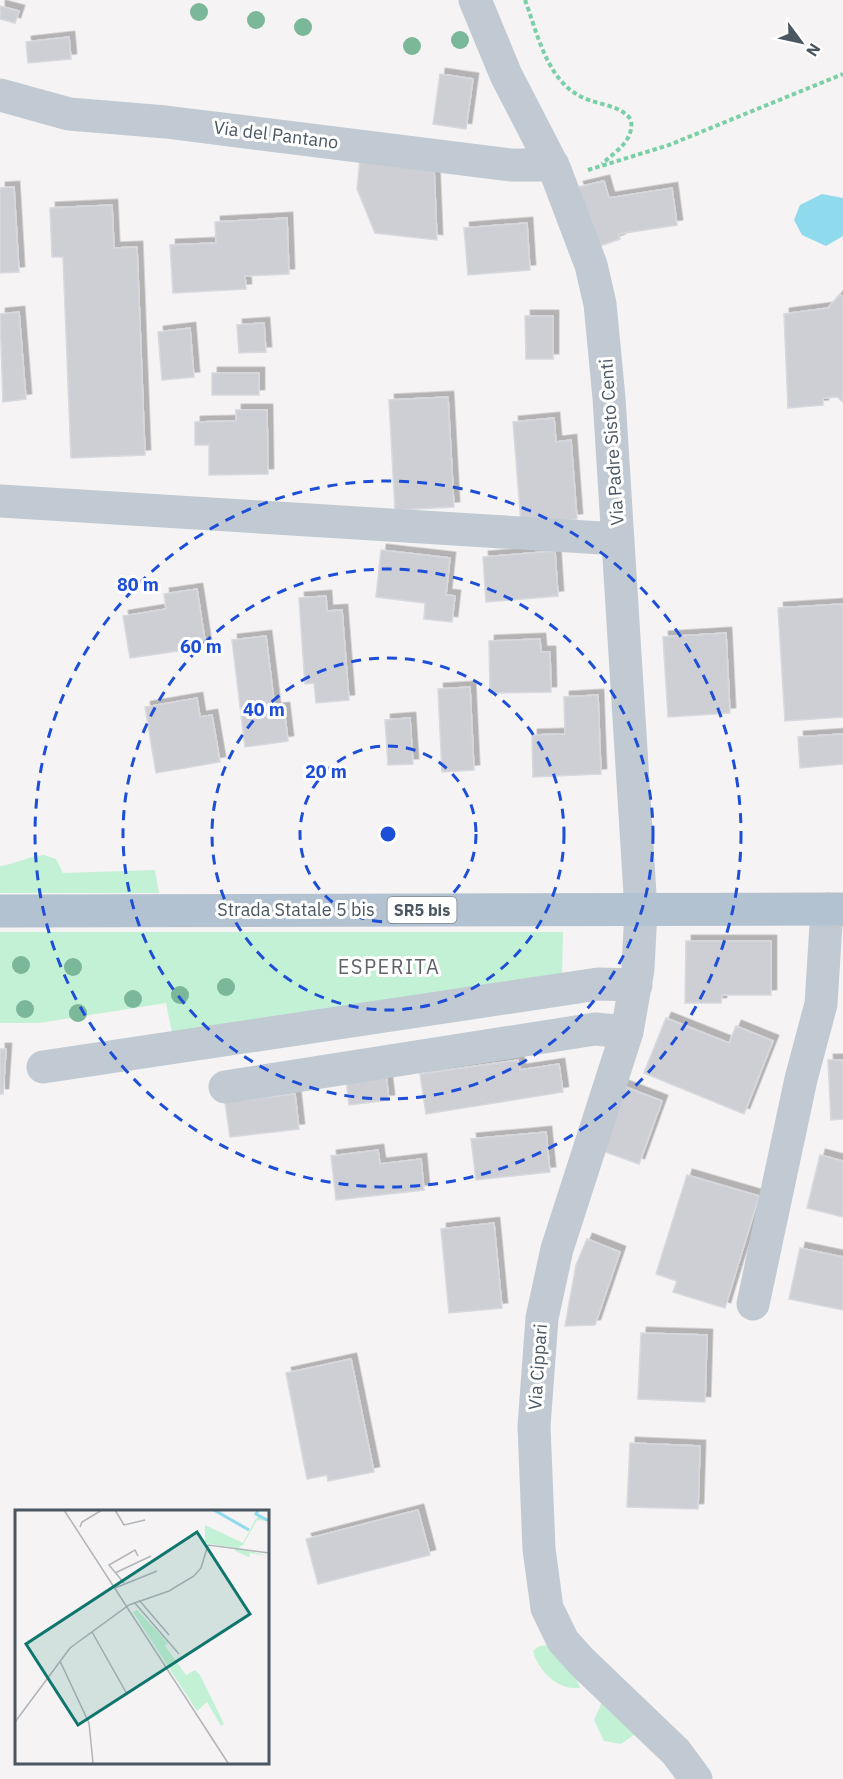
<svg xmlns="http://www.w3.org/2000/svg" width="843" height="1779" font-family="'IBM Plex Sans',sans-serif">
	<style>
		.green { fill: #c3f1d5 }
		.water { fill: #90daee }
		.building { fill: #cdcfd5; stroke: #d7d9de; stroke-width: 1.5; filter: url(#shadow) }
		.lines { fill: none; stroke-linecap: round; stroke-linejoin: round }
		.path { stroke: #7ad0a6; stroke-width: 4; stroke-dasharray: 4.5 3; stroke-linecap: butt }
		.minor { stroke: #c1cad2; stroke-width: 33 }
		.major { stroke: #b3c2d1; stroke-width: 33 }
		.tree { fill: #7bb799 }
		.ring { fill: none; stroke: #1d4ed8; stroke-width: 3; stroke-dasharray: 10 8 }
		.labels { text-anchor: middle; stroke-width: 6; stroke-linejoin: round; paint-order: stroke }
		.shield { fill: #fff; stroke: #808990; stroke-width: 1.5 }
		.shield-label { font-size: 16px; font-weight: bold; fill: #4a5661 }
		.street-label { font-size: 18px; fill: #4a5661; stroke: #fff }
		.neighbourhood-label { font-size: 20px; letter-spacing: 1.5px; fill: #5f6368; stroke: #fff }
		.inset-river { fill: none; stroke: #90daee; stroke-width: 3 }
		.inset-road { fill: none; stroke: #b1b4b9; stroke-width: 1.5 }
		.view { fill: #0f766e; fill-opacity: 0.15; stroke: #0f766e; stroke-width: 3 }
		.inset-edge { fill: none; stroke: #4a5661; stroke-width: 3 }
		.centre { fill: #1d4ed8; stroke: #fff; stroke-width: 3 }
		.ring-label { font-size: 18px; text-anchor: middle; font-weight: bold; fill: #1d4ed8; stroke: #fff; stroke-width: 6; stroke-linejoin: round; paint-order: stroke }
	</style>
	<defs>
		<filter id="shadow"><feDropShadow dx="5.5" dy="-5.5" stdDeviation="0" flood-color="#0004"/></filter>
	</defs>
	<rect width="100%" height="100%" fill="#f5f3f3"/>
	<!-- green -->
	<path class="green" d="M 44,855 L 56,859 L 63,873 L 155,870 L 159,893 L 0,893 L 0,866 C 16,864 28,856 44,855 Z
		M 0,932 L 563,932 L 562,977 L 173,1038 L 166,1003 L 39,1023 L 0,1023 Z
		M 549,1645 L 571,1665 L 580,1688 C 559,1691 538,1671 533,1651 L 539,1646 Z
		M 602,1702 L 638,1732 L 621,1744 L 604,1741 L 594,1720 Z"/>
	<!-- water -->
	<path class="water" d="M 822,194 L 843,198 L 843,236 L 826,246 L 802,235 L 794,220 L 800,205 Z"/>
	<!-- building -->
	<path class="building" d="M 0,6 L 19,11 L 15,23 L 0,19 Z
		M 69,37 L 71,59 L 28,63 L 26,42 Z
		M 440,74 L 473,79 L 466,129 L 433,124 Z
		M 360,160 L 434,167 L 437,240 L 375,233 L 357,189 Z
		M 604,181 L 609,198 L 672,188 L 677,225 L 618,234 L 620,239 L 597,247 L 578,187 Z
		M 14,187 L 19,272 L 0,273 L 0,188 Z
		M 112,205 L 114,248 L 137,247 L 145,455 L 71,458 L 63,257 L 52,257 L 50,208 Z
		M 287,218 L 289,274 L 245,276 L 246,289 L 173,293 L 170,245 L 216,243 L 215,222 Z
		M 527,223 L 530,270 L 468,275 L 464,228 Z
		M 840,294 L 843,297 L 843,402 L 837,397 L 823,398 L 823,405 L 788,408 L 784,314 L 828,308 Z
		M 19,312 L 26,399 L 3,402 L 0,314 Z
		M 525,316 L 553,316 L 553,359 L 526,359 Z
		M 264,323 L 266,352 L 239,353 L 237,325 Z
		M 190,328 L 194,377 L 162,380 L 158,332 Z
		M 212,373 L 259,373 L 259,395 L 212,395 Z
		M 448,397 L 454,507 L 395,510 L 389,400 Z
		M 236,410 L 267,410 L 268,474 L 209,475 L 209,445 L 195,445 L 195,422 L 236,421 Z
		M 554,418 L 556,442 L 571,440 L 577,519 L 521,523 L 513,422 Z
		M 381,550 L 450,558 L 446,595 L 455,596 L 452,622 L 424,619 L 425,603 L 376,597 Z
		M 555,551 L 558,596 L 486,602 L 483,557 Z
		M 197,589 L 206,647 L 130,658 L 123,616 L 166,609 L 164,594 Z
		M 326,596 L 327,611 L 342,610 L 349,700 L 316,703 L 314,683 L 305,684 L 299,598 Z
		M 843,604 L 843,717 L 785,721 L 778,608 Z
		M 726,633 L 730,713 L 668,717 L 663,637 Z
		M 266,636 L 275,709 L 284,708 L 288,741 L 245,747 L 232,640 Z
		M 540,639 L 541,652 L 550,652 L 551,692 L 490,693 L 489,641 Z
		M 470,687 L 474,770 L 442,772 L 438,689 Z
		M 598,695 L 601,774 L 533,777 L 532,735 L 565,734 L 564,697 Z
		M 197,698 L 200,717 L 212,715 L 220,762 L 156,773 L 145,707 Z
		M 410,718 L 413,764 L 388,765 L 385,720 Z
		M 843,734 L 843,764 L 800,768 L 798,737 Z
		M 686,941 L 771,941 L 771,995 L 722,995 L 721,1003 L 685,1003 Z
		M 666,1018 L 729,1043 L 736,1026 L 773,1041 L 744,1114 L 644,1073 Z
		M 0,1049 L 6,1049 L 3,1094 L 0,1094 Z
		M 518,1060 L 520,1070 L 559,1064 L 563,1092 L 426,1114 L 420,1074 Z
		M 828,1060 L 843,1060 L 843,1119 L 831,1120 Z
		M 386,1075 L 389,1100 L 349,1105 L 346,1079 Z
		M 623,1086 L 662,1101 L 639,1164 L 600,1150 Z
		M 295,1094 L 299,1129 L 230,1137 L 225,1102 Z
		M 546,1132 L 550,1172 L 476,1180 L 471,1139 Z
		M 378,1150 L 380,1164 L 421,1159 L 424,1190 L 336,1200 L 331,1156 Z
		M 820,1155 L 843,1161 L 843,1217 L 807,1208 Z
		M 687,1175 L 759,1196 L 725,1308 L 673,1292 L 677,1281 L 656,1274 Z
		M 494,1223 L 502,1308 L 449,1313 L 441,1229 Z
		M 587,1239 L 620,1252 L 595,1325 L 565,1326 L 576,1265 Z
		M 800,1248 L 843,1257 L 843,1310 L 789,1299 Z
		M 641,1333 L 707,1335 L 705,1402 L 638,1399 Z
		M 351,1359 L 374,1472 L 328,1481 L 327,1475 L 307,1479 L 286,1373 Z
		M 630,1443 L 700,1446 L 698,1509 L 627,1507 Z
		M 418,1510 L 430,1555 L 318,1584 L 306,1539 Z"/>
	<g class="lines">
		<!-- path -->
		<path class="path" d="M 525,0 C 537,32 546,77 578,95 C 594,105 621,104 631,120 C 634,141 616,151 602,164
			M 588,170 L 669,145 L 843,74"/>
		<!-- minor -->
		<path class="minor" d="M 475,0 L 506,75 L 555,170 L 591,265 L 600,304 L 609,398 L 641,910 L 638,969 L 627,1032 L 557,1249 L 542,1318 L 534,1426 L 539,1549 L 547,1608 L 563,1641 L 582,1662 L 676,1752 L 696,1779
			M 0,95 L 69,114 L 166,122 L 510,165 L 553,165
			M 0,501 L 618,539
			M 43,1067 L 598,984 L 636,985
			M 225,1087 L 595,1029 L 627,1032
			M 753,1304 L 801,1079 L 821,1004 L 827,909"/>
		<!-- major -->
		<path class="major" d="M 0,911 L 843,909"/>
	</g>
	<!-- trees -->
	<g class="tree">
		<circle cx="199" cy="12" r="9"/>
		<circle cx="256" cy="20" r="9"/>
		<circle cx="303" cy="27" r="9"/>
		<circle cx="460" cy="40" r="9"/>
		<circle cx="412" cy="46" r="9"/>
		<circle cx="21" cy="965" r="9"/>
		<circle cx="73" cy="967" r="9"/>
		<circle cx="226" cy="987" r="9"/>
		<circle cx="180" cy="995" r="9"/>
		<circle cx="133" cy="999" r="9"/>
		<circle cx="25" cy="1009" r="9"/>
		<circle cx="78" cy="1013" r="9"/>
	</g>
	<!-- distance rings -->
	<g class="ring">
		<circle cx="388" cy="834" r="88"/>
		<circle cx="388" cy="834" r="176"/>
		<circle cx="388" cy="834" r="265"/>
		<circle cx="388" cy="834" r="353"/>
	</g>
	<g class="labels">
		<!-- shield labels -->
		<rect class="shield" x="387.5" y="897" width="69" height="26" rx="4.5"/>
		<g class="shield-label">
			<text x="422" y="916">SR5 bis</text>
		</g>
		<!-- street labels -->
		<g class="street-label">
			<text transform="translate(276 135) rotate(7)" y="6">Via del Pantano</text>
			<text transform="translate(612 442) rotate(-94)" y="6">Via Padre Sisto Centi</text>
			<text x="296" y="916">Strada Statale 5 bis</text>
			<text transform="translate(538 1367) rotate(-86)" y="6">Via Cippari</text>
		</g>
		<!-- neighbourhood labels -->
		<g class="neighbourhood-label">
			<text x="389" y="974">ESPERITA</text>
		</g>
	</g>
	<!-- overview -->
	<g transform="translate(15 1510)">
		<rect width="254" height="254" fill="#f5f3f3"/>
		<path d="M 244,6 L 251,9 L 253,11 L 242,10 L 228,35 L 223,38 L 253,46 L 235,43 L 234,47 L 220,41 L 221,38 L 190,33 L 190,15 L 228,33 L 240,10 ZM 122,100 L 153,133 L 150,136 L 171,165 L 180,160 L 185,165 L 209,214 L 206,216 L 192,192 L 182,201 L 118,102 Z" fill="#c3f1d5"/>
		<path class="inset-river" d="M 199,0 L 234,20M 243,0 L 241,4 L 254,11"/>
		<path class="inset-road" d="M 49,0 L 213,253M 100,0 L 109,15 L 130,10M 65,17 L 67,12 L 87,0M 100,63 L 136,46M 109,73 L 94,55 L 120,40 L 123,46M 100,78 L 142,61M 124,90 L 154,125M 119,92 L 164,144M 77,122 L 112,184M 45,151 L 74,213 L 78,253M 0,212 L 55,138 L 114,95 L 154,81 L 179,66 L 186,58 L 193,35 L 254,43"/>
		<path class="view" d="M 182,22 L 235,104 L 63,215 L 11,134 Z"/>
		<rect width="254" height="254" class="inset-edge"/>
	</g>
	<circle cx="388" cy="834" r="9" class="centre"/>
	<g class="ring-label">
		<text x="138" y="591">80 m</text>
		<text x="201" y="653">60 m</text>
		<text x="264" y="716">40 m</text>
		<text x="326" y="778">20 m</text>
	</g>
	<!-- north arrow -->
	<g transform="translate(801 42) rotate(123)" stroke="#ffffff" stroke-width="4.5" paint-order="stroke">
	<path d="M0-4.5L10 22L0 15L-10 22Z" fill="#4a5661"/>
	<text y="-9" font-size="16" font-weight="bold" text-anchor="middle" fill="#4a5661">N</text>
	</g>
</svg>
